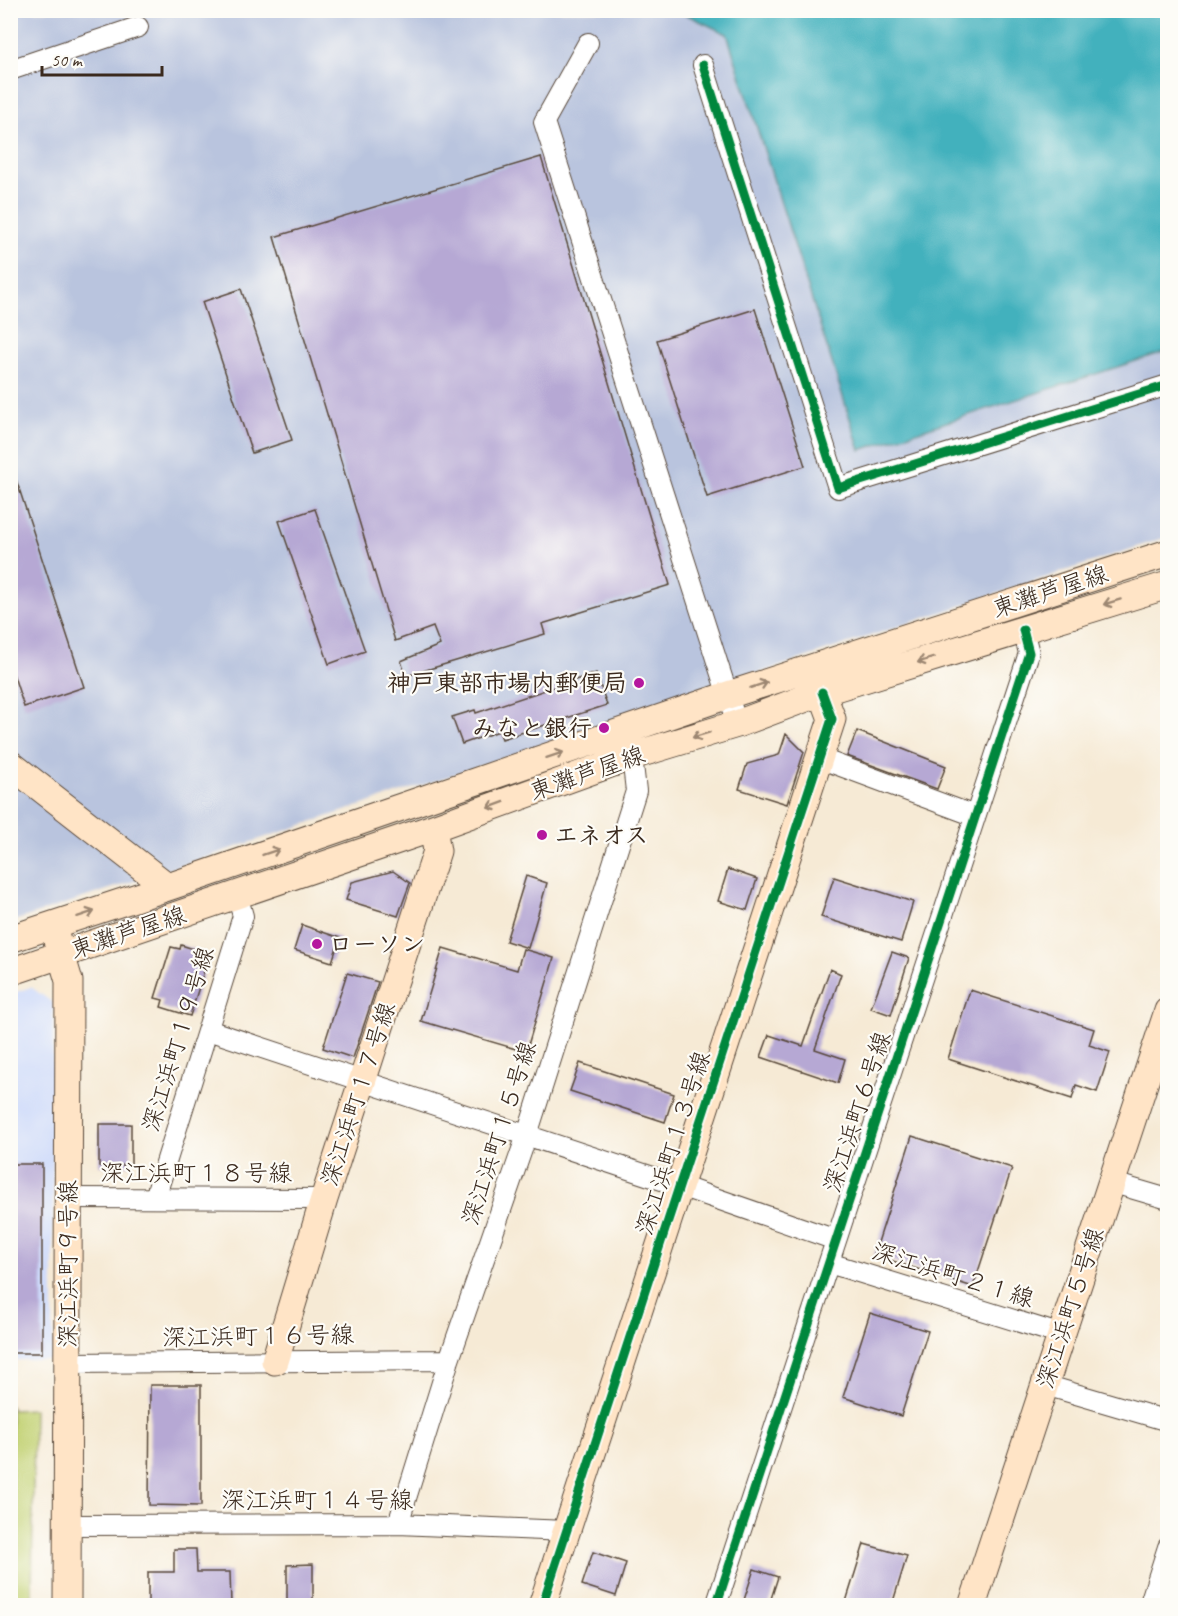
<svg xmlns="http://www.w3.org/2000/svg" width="1178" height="1616" font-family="Caveat,'Klee One',sans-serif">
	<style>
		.built { fill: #cedafa }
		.industrial { fill: #b9c4de }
		.green { fill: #c3d274; stroke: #7f7e49; stroke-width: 1.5 }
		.water { fill: #42b1bd; stroke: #3e6e6e; stroke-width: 1.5 }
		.building { fill: #b6a8d4 }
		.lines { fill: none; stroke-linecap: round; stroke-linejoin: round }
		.street-casing { stroke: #574739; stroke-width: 22 }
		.secondary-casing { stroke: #574739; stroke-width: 29 }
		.street { stroke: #fff; stroke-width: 20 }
		.secondary { stroke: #ffe4c6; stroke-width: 27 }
		.cycleway-casing { stroke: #fdfcf7; stroke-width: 13 }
		.cycleway { stroke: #00873e; stroke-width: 9 }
		.oneway { stroke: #9d8772 }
		.poi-dot { fill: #b5179e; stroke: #fdfcf7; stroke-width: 2 }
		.labels { text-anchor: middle; stroke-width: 4.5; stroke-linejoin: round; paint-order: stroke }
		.street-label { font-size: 24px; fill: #3b2a1e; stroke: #fdfcf7 }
		.poi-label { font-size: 24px; font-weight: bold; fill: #3b2a1e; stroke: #fdfcf7; text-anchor: end }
	</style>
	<rect width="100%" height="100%" fill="#fdfcf7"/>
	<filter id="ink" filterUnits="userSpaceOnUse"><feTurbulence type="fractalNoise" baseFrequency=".0167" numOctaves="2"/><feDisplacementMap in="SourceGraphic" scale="12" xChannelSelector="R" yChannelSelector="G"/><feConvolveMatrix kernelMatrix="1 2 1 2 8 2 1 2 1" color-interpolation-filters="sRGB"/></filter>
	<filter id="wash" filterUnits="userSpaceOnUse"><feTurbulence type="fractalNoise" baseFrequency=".008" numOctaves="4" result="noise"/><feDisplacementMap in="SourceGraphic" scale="24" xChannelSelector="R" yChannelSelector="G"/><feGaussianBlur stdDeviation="1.35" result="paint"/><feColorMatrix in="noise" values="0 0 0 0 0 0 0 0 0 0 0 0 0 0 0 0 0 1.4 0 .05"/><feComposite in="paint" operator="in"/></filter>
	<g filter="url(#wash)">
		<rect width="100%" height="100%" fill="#f6ead5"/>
		<!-- built -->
		<path class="built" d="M 31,987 L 53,1003 L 53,1360 L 11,1360 L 10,994 Z"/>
		<!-- industrial -->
		<path class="industrial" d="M 10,11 L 679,11 L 727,34 L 860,450 L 1167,351 L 1167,537 L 11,922 Z"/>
		<!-- green -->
		<path class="green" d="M 11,1407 L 13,1410 L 34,1409 L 32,1605 L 11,1605 Z"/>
		<!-- water -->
		<path class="water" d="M 679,11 L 1167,11 L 1167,351 L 860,450 L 727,34 Z"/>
		<g id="blocks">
			<!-- building -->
			<path class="building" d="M 541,157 L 670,585 L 542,624 L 545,634 L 406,676 L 401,661 L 440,645 L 433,627 L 395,641 L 274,237 Z
				M 241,289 L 292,440 L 252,453 L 202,302 Z
				M 755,309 L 805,466 L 707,497 L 657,340 Z
				M 13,470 L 84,687 L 24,707 L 10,664 L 10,471 Z
				M 315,509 L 365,651 L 329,664 L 279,521 Z
				M 596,673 L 607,705 L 502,739 L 499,731 L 462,744 L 452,717 L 475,710 L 476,713 Z
				M 857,731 L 946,766 L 937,789 L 847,756 Z
				M 786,734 L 804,752 L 787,804 L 739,789 L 747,764 L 779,755 Z
				M 728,869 L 757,879 L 747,910 L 718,901 Z
				M 393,871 L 410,883 L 398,916 L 346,900 L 352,882 Z
				M 526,876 L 547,883 L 528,948 L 506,941 Z
				M 834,877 L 913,902 L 901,942 L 821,917 Z
				M 302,925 L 340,938 L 332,962 L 294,950 Z
				M 181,945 L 197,950 L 195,954 L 208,958 L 190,1016 L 161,1007 L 163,1000 L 155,998 L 171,947 L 180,949 Z
				M 443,948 L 517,970 L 523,949 L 554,958 L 526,1052 L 421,1021 Z
				M 892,952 L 909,958 L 891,1015 L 871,1008 Z
				M 830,969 L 841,974 L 815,1049 L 845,1059 L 838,1083 L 761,1057 L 769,1035 L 803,1046 Z
				M 347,973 L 378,982 L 353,1058 L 323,1048 Z
				M 970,990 L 1094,1029 L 1089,1045 L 1110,1052 L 1097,1092 L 1076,1085 L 1072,1099 L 948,1059 Z
				M 580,1063 L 674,1094 L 665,1122 L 570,1091 Z
				M 99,1124 L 131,1124 L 131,1165 L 99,1166 Z
				M 912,1136 L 1012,1168 L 973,1287 L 874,1255 Z
				M 10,1164 L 42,1164 L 42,1353 L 10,1353 Z
				M 870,1313 L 928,1331 L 901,1416 L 843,1397 Z
				M 150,1385 L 201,1385 L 201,1506 L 149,1505 Z
				M 864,1544 L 907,1556 L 892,1605 L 845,1605 Z
				M 174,1549 L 196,1549 L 197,1572 L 230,1572 L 231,1605 L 148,1605 L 148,1572 L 174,1572 Z
				M 593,1552 L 626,1563 L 616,1596 L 582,1585 Z
				M 313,1564 L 313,1605 L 287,1605 L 287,1565 Z
				M 754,1569 L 778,1577 L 769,1605 L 762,1605 L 744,1600 Z"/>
		</g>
	</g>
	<g filter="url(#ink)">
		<use href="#blocks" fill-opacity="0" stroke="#574739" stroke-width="1.5"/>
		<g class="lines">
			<defs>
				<path id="street" d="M 588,43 L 544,122 L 737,724
					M 703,65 L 838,488 L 1168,385
					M 10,70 L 138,27
					M 819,758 L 975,816
					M 208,1030 L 680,1186 L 836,1240
					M 1110,1182 L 1168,1199
					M 69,1198 L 324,1199
					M 155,1198 L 243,916 L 237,895
					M 829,1263 L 1062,1335
					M 68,1363 L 449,1360
					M 1045,1385 L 1168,1421
					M 398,1524 L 449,1360 L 527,1135 L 636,791 L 632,756
					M 67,1525 L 398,1524 L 567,1531
					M 716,1606 L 1029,653 L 1023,630
					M 1149,1606 L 1168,1547"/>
				<path id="secondary" d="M 10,764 L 168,887
					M 56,937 L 69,981 L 67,1606
					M 10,939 L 168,887 L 728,695 L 1168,553
					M 10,972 L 433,828 L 632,756 L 737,724 L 822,692 L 1168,585
					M 275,1361 L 324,1199 L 437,851 L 433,828
					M 542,1606 L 832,719 L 822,692
					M 972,1606 L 1168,1011"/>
			</defs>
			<!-- street casing -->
			<use href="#street" class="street-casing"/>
			<!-- secondary casing -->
			<use href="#secondary" class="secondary-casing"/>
			<!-- street -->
			<use href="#street" class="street"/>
			<!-- secondary -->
			<use href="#secondary" class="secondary"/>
			<defs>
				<path id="cycleway" d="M 703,65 L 838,488 L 1168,385
					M 542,1606 L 832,719 L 822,692
					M 716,1606 L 1029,653 L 1023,630"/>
			</defs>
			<!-- cycleway casing -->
			<use href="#cycleway" class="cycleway-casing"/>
			<!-- cycleway -->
			<use href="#cycleway" class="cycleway"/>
		</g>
		<!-- one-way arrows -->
		<defs><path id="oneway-shaft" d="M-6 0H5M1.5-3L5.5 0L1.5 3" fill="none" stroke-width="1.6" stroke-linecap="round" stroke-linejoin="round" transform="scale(1.5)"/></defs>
		<g class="oneway">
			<use href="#oneway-shaft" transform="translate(1112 602) rotate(163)"/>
			<use href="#oneway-shaft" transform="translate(926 660) rotate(163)"/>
			<use href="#oneway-shaft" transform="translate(759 685) rotate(-18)"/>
			<use href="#oneway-shaft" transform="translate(701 735) rotate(163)"/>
			<use href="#oneway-shaft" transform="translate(555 755) rotate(-19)"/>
			<use href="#oneway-shaft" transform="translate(496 805) rotate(160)"/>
			<use href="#oneway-shaft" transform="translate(271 852) rotate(-19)"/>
			<use href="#oneway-shaft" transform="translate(86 914) rotate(-18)"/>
		</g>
	</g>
	<!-- markers -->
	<g class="poi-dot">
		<circle cx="639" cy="683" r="6"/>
		<circle cx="604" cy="728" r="6"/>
		<circle cx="542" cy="835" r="6"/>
		<circle cx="317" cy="944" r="6"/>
	</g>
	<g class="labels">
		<!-- street labels -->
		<g class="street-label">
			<text transform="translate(1050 591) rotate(-18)" y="8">東灘芦屋線</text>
			<text transform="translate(587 773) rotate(-19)" y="8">東灘芦屋線</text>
			<text transform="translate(128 932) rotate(-18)" y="8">東灘芦屋線</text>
			<text transform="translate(178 1039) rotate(-73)" y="8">深江浜町１９号線</text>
			<text transform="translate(358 1094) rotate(-72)" y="8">深江浜町１７号線</text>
			<text transform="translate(857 1112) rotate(-72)" y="8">深江浜町６号線</text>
			<text transform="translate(499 1133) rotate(-72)" y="8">深江浜町１５号線</text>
			<text transform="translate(673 1143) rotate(-72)" y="8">深江浜町１３号線</text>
			<text x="196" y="1181">深江浜町１８号線</text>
			<text transform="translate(68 1264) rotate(-90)" y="8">深江浜町９号線</text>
			<text transform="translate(953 1275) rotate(17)" y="8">深江浜町２１線</text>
			<text transform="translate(1070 1308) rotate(-72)" y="8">深江浜町５号線</text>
			<text transform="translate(258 1336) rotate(-1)" y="8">深江浜町１６号線</text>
			<text x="317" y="1508">深江浜町１４号線</text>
		</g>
		<!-- poi labels -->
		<g class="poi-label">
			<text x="627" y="691">神戸東部市場内郵便局</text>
			<text x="592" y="736">みなと銀行</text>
			<text x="554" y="843" text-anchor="start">エネオス</text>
			<text x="329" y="952" text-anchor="start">ローソン</text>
		</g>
	</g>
	<!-- margin -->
	<rect width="1178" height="1616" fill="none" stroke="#fdfcf7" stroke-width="36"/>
	<!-- scale -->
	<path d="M42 66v9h120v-9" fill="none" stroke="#3b2a1e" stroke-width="3"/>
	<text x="51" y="66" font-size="18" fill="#3b2a1e" stroke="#fdfcf7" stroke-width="4.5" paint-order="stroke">50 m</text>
</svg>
